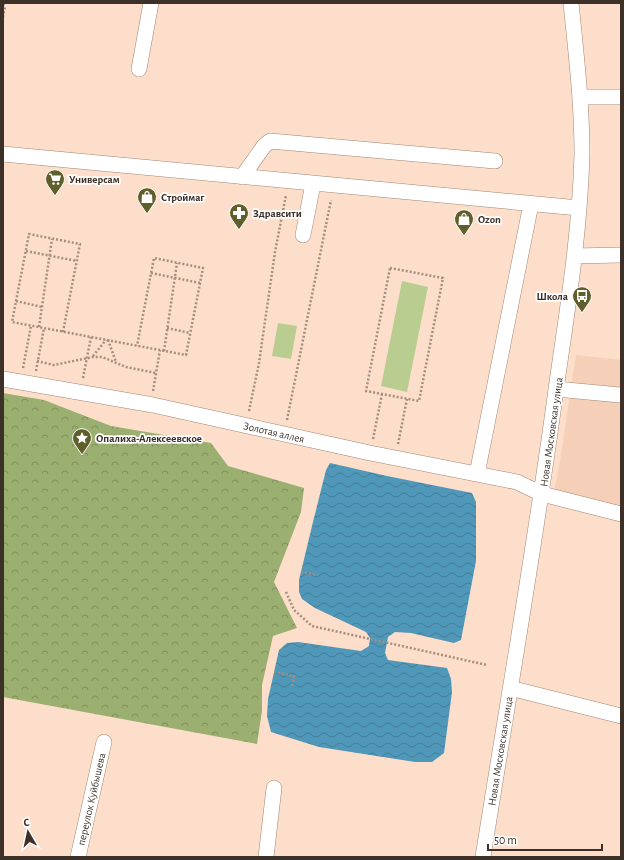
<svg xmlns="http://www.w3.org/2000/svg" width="624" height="860" font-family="'Alegreya Sans',sans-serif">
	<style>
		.built { fill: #f5cfb7 }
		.green { fill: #b9cd91 }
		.forest { fill: url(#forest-crowns) }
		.water { fill: url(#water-waves) }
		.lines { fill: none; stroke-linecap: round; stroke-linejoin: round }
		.minor-casing { stroke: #a28573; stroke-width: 16 }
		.path { stroke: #a48e7f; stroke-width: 2.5; stroke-dasharray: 2 2; stroke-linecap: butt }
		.minor { stroke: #fff; stroke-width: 15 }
		.labels { text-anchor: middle; stroke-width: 3.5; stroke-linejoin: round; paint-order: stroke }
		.poi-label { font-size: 11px; font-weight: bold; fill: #3c3028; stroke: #fff; text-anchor: start }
		.street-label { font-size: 11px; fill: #3c3028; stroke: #fff }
	</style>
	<defs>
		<pattern id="forest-crowns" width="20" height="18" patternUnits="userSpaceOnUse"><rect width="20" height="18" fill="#9baf71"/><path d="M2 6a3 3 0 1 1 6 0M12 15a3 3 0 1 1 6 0" fill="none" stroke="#808f5d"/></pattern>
		<pattern id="water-waves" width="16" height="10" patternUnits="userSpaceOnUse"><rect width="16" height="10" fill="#5098b9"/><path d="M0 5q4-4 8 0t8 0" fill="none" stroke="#447c96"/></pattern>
	</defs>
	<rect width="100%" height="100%" fill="#fddeca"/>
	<!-- built -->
	<path class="built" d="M 576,355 L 621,360 L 621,508 L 554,491 L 559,468 Z"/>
	<!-- green -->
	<path class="green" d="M 402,281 L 428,287 L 407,392 L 381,386 Z
		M 278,323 L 297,326 L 291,359 L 272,356 Z"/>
	<!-- forest -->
	<path class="forest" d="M 3,393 L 44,400 L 111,426 L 211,443 L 228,466 L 304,488 L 301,512 L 274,582 L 297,628 L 273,636 L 262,685 L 262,711 L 257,744 L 3,697 Z"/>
	<!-- water -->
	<path class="water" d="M 330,463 L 387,476 L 472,493 L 476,502 L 476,561 L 461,640 L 454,643 L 411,633 L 395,632 L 388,637 L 385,653 L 388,660 L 447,668 L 451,679 L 452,692 L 444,753 L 432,762 L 415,762 L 319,747 L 271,732 L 267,716 L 268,699 L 279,650 L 287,643 L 298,642 L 361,651 L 369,646 L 370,638 L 366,632 L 315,608 L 302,599 L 299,592 L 299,580 L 313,522 L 326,470 Z"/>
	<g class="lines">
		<defs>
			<path id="minor" d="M 139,69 L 151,3
				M 581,97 L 621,97
				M 3,154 L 579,208
				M 242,177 L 264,146 L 270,141 L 495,161
				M 303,235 L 313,184
				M 574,256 L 621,255
				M 3,379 L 153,405 L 370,453 L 517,482 L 542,494 L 621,514
				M 556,389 L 620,395
				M 477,474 L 531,204
				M 510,688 L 621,716
				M 78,857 L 104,742
				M 266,857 L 274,788
				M 483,857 C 508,699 536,541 557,382 C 568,306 580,231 582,154 C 582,103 576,53 571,3"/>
		</defs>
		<!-- minor casing -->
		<use href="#minor" class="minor-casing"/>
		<!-- path -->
		<path class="path" d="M 3,4 L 5,7 L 3,17
			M 26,251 L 77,261
			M 390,268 L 443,278 L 419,401 L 366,391 Z
			M 151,273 L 200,283
			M 16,301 L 42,307
			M 39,327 L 52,239
			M 167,328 L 190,333
			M 63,332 L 80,244 L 29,234 L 12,322 L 186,355 L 203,268 L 154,258 L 137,346
			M 108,340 L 116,362
			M 164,351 L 177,263
			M 93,356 L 106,340
			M 37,361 L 54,365 L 93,357 L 102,357 L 126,367 L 156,373
			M 23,368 L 31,326
			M 36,371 L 44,328
			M 83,378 L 91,337
			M 153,391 L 160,350
			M 249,411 L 259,363 L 275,252 L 286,195
			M 287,420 L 331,200
			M 373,439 L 382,394
			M 398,444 L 407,399
			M 301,572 L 318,575
			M 286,592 L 294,610 L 312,626 L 487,665
			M 274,672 L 294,676 L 292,687"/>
		<!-- minor -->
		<use href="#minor" class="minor"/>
	</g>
	<!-- icons -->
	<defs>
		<symbol id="supermarket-pin" viewBox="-11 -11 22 30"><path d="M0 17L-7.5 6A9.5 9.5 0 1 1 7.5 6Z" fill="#5f5f2c" stroke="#fff"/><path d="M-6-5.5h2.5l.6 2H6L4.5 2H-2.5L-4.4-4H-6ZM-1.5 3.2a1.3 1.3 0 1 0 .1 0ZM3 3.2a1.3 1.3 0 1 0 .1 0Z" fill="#fff"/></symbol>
		<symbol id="shop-pin" viewBox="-11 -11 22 30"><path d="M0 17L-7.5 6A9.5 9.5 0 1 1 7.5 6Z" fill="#5f5f2c" stroke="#fff"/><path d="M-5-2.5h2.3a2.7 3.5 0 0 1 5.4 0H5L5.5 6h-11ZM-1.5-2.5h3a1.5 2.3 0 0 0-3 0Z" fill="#fff"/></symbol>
		<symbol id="pharmacy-pin" viewBox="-11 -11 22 30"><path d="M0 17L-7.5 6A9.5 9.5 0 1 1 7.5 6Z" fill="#5f5f2c" stroke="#fff"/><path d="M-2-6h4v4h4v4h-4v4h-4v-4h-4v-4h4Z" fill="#fff"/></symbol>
		<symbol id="bus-pin" viewBox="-11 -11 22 30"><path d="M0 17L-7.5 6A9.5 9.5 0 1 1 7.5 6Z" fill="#5f5f2c" stroke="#fff"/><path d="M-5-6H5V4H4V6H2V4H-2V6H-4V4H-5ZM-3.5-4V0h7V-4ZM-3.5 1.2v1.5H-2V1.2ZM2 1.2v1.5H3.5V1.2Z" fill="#fff"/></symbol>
		<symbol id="sight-pin" viewBox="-11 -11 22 30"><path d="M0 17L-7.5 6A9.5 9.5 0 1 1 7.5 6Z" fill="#5f5f2c" stroke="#fff"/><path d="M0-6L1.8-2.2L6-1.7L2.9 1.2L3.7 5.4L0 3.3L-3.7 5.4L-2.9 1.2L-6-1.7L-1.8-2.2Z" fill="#fff"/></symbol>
	</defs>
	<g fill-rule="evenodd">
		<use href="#supermarket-pin" x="44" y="168" width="22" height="30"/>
		<use href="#shop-pin" x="136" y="186" width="22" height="30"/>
		<use href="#pharmacy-pin" x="228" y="202" width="22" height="30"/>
		<use href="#shop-pin" x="453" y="208" width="22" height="30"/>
		<use href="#bus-pin" x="571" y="285" width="22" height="30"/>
		<use href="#sight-pin" x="71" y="427" width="22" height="30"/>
	</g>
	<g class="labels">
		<!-- poi labels -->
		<g class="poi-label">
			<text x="69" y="183">Универсам</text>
			<text x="161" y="201">Строймаг</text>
			<text x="253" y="217">Здравсити</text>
			<text x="478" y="223">Ozon</text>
			<text x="568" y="300" text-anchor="end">Школа</text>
			<text x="96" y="442">Опалиха-Алексеевское</text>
		</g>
		<!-- street labels -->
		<g class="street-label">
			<text transform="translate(274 432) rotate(13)" y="4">Золотая аллея</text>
			<text transform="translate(551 432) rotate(-82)" y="4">Новая Московская улица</text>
			<text transform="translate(500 751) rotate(-81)" y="4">Новая Московская улица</text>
			<text transform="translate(91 799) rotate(-77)" y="4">переулок Куйбышева</text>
		</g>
	</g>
	<!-- border -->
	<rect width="624" height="860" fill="none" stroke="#3c3028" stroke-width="8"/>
	<!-- north arrow -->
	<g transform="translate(28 832) rotate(351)" stroke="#ffffff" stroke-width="3" paint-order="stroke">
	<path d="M0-3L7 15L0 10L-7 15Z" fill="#3c3028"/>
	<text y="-6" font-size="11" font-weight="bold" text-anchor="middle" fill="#3c3028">С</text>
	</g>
	<!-- scale -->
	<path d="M488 844v6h114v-6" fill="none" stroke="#3c3028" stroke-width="2"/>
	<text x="494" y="844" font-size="12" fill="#3c3028" stroke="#ffffff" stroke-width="3" paint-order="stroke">50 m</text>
</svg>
